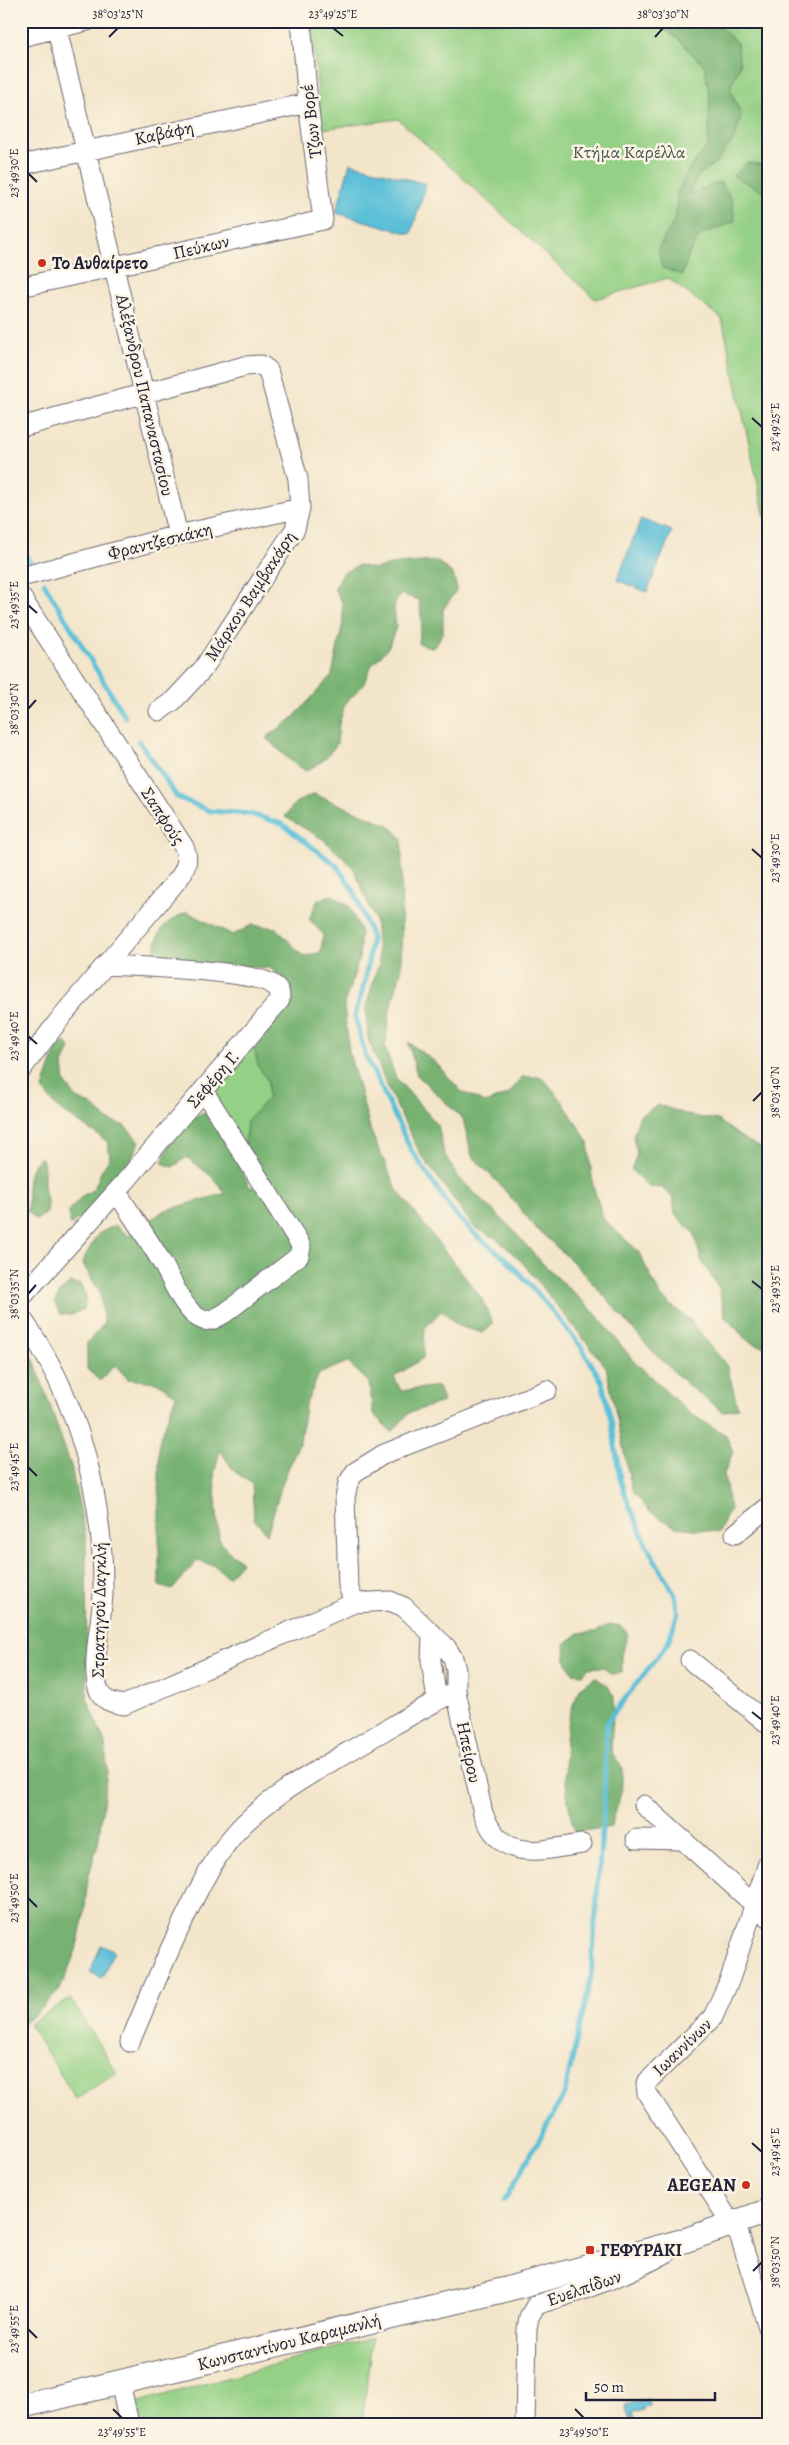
<svg xmlns="http://www.w3.org/2000/svg" width="789" height="2445" font-family="Alegreya,serif">
	<style>
		.green { fill: #94d085; stroke: #5b7960 }
		.forest { fill: #77b272; stroke: #4c6a56 }
		.water { fill: #5bc0d8; stroke: #3e718a }
		.lines { fill: none; stroke-linecap: round; stroke-linejoin: round }
		.stream { stroke: #5bc0d8; stroke-width: 5 }
		.minor-casing { stroke: #6b666d; stroke-width: 21 }
		.major-casing { stroke: #6b666d; stroke-width: 26 }
		.minor { stroke: #fff; stroke-width: 19 }
		.major { stroke: #fff; stroke-width: 24 }
		.ticks { fill: none; stroke: #22223b; stroke-width: 2 }
		.poi-dot { fill: #c8321e; stroke: #fcf5e5; stroke-width: 2 }
		.labels { text-anchor: middle; stroke-width: 5; stroke-linejoin: round; paint-order: stroke }
		.street-label { font-size: 18px; fill: #22223b; stroke: #fcf5e5 }
		.park-label { font-size: 18px; fill: #445651; stroke: #fcf5e5 }
		.poi-label { font-size: 18px; font-weight: bold; fill: #22223b; stroke: #fcf5e5; text-anchor: start }
		.neatline { fill: none; stroke: #22223b; stroke-width: 2 }
		.ticks-label { font-size: 12px; text-anchor: middle; fill: #22223b }
	</style>
	<rect width="100%" height="100%" fill="#fcf5e5"/>
	<filter id="ink" filterUnits="userSpaceOnUse"><feTurbulence type="fractalNoise" baseFrequency=".02" numOctaves="2"/><feDisplacementMap in="SourceGraphic" scale="10" xChannelSelector="R" yChannelSelector="G"/><feConvolveMatrix kernelMatrix="1 2 1 2 8 2 1 2 1" color-interpolation-filters="sRGB"/></filter>
	<filter id="wash" filterUnits="userSpaceOnUse"><feTurbulence type="fractalNoise" baseFrequency=".0096" numOctaves="4" result="noise"/><feDisplacementMap in="SourceGraphic" scale="20" xChannelSelector="R" yChannelSelector="G"/><feGaussianBlur stdDeviation="1.12" result="paint"/><feColorMatrix in="noise" values="0 0 0 0 0 0 0 0 0 0 0 0 0 0 0 0 0 1.4 0 .05"/><feComposite in="paint" operator="in"/></filter>
	<g filter="url(#wash)">
		<rect width="100%" height="100%" fill="#f3e5ca"/>
		<!-- green -->
		<path class="green" d="M 311,21 L 768,21 L 768,531 L 722,319 L 668,278 L 595,299 L 398,119 L 322,129 Z
			M 254,1046 L 258,1065 L 268,1081 L 268,1099 L 247,1121 L 245,1146 L 212,1094 Z
			M 70,1998 L 117,2073 L 76,2099 L 29,2024 Z
			M 372,2338 L 362,2424 L 140,2424 L 135,2403 Z"/>
		<!-- forest -->
		<path class="forest" d="M 660,21 L 713,21 L 737,43 L 740,65 L 730,88 L 741,115 L 735,138 L 716,162 L 698,176 L 689,194 L 720,182 L 732,199 L 735,221 L 700,235 L 689,254 L 682,275 L 662,268 L 658,249 L 676,218 L 677,193 L 689,169 L 708,146 L 710,100 L 705,67 L 677,38 L 661,28 Z
			M 746,163 L 768,165 L 768,199 L 764,192 L 733,176 Z
			M 437,561 L 453,574 L 457,589 L 443,610 L 443,633 L 433,648 L 418,643 L 422,622 L 419,600 L 400,594 L 394,606 L 396,627 L 388,648 L 372,665 L 363,685 L 345,704 L 339,724 L 337,744 L 324,760 L 306,771 L 292,762 L 266,738 L 293,718 L 332,675 L 343,622 L 342,602 L 334,589 L 343,573 L 359,565 L 374,569 L 396,564 Z
			M 314,794 L 389,825 L 402,838 L 401,972 L 390,1010 L 385,1048 L 396,1078 L 438,1125 L 444,1153 L 457,1176 L 510,1227 L 541,1262 L 595,1313 L 633,1360 L 689,1413 L 726,1435 L 733,1452 L 724,1474 L 730,1509 L 719,1532 L 675,1527 L 649,1511 L 632,1490 L 606,1367 L 522,1262 L 496,1238 L 474,1227 L 421,1155 L 390,1093 L 368,1039 L 366,1006 L 379,963 L 375,920 L 353,867 L 323,839 L 285,817 L 295,803 Z
			M 332,895 L 349,906 L 361,932 L 359,959 L 344,1005 L 349,1052 L 371,1132 L 397,1190 L 482,1299 L 493,1324 L 483,1333 L 458,1326 L 442,1310 L 425,1328 L 423,1358 L 394,1377 L 401,1391 L 438,1386 L 443,1402 L 409,1413 L 392,1432 L 373,1414 L 369,1382 L 347,1362 L 319,1374 L 305,1406 L 300,1441 L 283,1481 L 267,1534 L 254,1519 L 252,1484 L 234,1471 L 220,1450 L 214,1474 L 219,1539 L 228,1551 L 242,1562 L 228,1577 L 215,1566 L 197,1561 L 172,1590 L 159,1586 L 159,1442 L 176,1395 L 156,1382 L 128,1379 L 115,1365 L 100,1381 L 87,1369 L 87,1343 L 104,1324 L 100,1293 L 82,1262 L 98,1234 L 115,1225 L 129,1236 L 163,1211 L 226,1193 L 211,1176 L 187,1157 L 173,1167 L 162,1163 C 172,1137 178,1124 204,1112 C 228,1131 235,1163 251,1188 L 266,1177 L 245,1146 L 247,1121 L 268,1098 L 268,1081 L 258,1066 L 254,1046 L 288,1004 L 290,984 L 270,968 L 191,963 L 154,956 C 157,931 163,922 187,912 L 233,935 L 252,925 L 276,928 L 304,957 L 321,952 L 323,934 L 309,919 L 318,900 Z
			M 66,1042 L 70,1048 L 63,1064 L 65,1083 L 77,1098 L 93,1106 L 108,1120 L 125,1126 L 139,1141 C 130,1171 95,1208 70,1225 L 69,1210 L 82,1196 L 94,1189 L 102,1170 L 110,1158 L 108,1142 L 56,1107 L 43,1090 C 46,1075 53,1062 57,1046 Z
			M 408,1042 L 435,1062 L 461,1091 L 485,1103 L 509,1094 L 522,1077 L 542,1077 L 562,1101 L 588,1142 L 593,1186 L 604,1220 L 638,1251 L 661,1297 L 690,1320 L 727,1366 L 738,1408 L 723,1412 L 690,1387 L 650,1349 L 615,1308 L 574,1263 L 536,1228 L 502,1187 L 472,1156 L 463,1119 L 417,1075 Z
			M 659,1105 L 691,1116 L 718,1120 L 741,1137 L 768,1152 L 768,1349 L 748,1341 L 725,1317 L 719,1288 L 701,1260 L 694,1233 L 675,1215 L 673,1198 L 663,1188 L 648,1187 L 631,1170 L 637,1154 L 633,1136 L 640,1115 Z
			M 41,1157 C 46,1167 43,1174 44,1185 C 45,1196 49,1200 47,1213 L 36,1220 L 27,1211 C 31,1186 20,1178 41,1157 Z
			M 70,1283 L 80,1284 L 86,1296 L 84,1309 L 71,1315 L 61,1314 L 54,1303 L 61,1291 Z
			M 21,1339 L 34,1360 L 71,1466 L 86,1538 L 87,1698 L 105,1743 L 107,1772 L 98,1844 L 88,1878 L 84,1916 L 76,1950 L 60,1990 L 35,2015 L 21,2024 Z
			M 610,1624 L 620,1626 L 628,1633 L 622,1655 L 622,1673 L 611,1674 L 603,1667 L 588,1668 L 583,1674 L 573,1673 L 566,1661 L 565,1644 L 579,1633 L 595,1632 Z
			M 595,1677 L 608,1686 L 614,1697 L 611,1751 L 622,1768 L 622,1789 L 611,1827 L 575,1832 C 563,1794 559,1725 580,1689 C 583,1684 590,1681 595,1677 Z"/>
		<!-- water -->
		<path class="water" d="M 350,163 L 426,184 L 411,234 L 336,213 Z
			M 641,519 L 672,531 L 647,592 L 617,580 Z
			M 101,1945 L 114,1951 L 102,1978 L 90,1972 Z
			M 648,2399 L 649,2405 L 643,2408 L 643,2410 L 632,2414 L 634,2420 L 630,2421 L 625,2405 Z"/>
		<g class="lines">
			<!-- stream -->
			<path class="stream" d="M 21,548 L 32,564
				M 44,583 L 125,717
				M 139,741 L 177,797 L 210,811 L 250,814 L 282,824 L 336,865 L 354,891 L 372,938 L 365,981 L 355,1016 L 365,1054 L 411,1150 L 453,1212 L 478,1237 L 505,1258 L 538,1294 L 580,1345 L 602,1382 L 612,1424 L 620,1479 L 628,1502 L 648,1548 L 675,1595 L 678,1613 L 668,1643 L 607,1722 L 603,1816 L 591,1978 L 564,2095 L 505,2200"/>
		</g>
	</g>
	<g filter="url(#ink)">
		<g class="lines">
			<defs>
				<path id="minor" d="M 55,21 L 178,535
					M 21,37 L 87,21
					M 21,165 L 308,103
					M 21,287 L 323,220 L 308,103 L 301,21
					M 21,427 L 245,366 L 261,365 L 268,370 L 298,479 L 300,508 L 295,529 L 203,669 L 173,701 L 159,711
					M 21,577 L 178,535 L 300,508
					M 21,597 L 184,847 C 189,859 187,866 180,877 L 63,1015 L 21,1070
					M 117,1192 C 131,1215 147,1237 161,1261 C 171,1277 184,1314 203,1320 C 211,1322 218,1317 225,1313 L 299,1256 L 301,1247 L 299,1242 L 203,1090
					M 21,1298 L 125,1182 L 280,1000 C 280,994 280,990 275,986 C 254,969 137,967 105,965
					M 21,1317 C 78,1397 104,1495 103,1593 C 102,1621 91,1663 98,1688 C 102,1701 112,1703 124,1705 L 354,1603 L 390,1601 L 404,1607 L 446,1647 L 453,1658 L 456,1670 L 456,1692 L 483,1813 C 503,1864 538,1850 582,1844
					M 735,1534 L 768,1507
					M 354,1603 L 348,1586 L 345,1498 L 348,1483 L 355,1472 L 384,1454 L 547,1390
					M 432,1633 L 431,1661 L 437,1700
					M 690,1660 L 768,1724
					M 644,1805 L 768,1917
					M 636,1839 L 684,1840
					M 768,1863 L 730,1979 L 713,2017 L 646,2083 L 647,2093 L 740,2237 L 768,2327
					M 130,2042 C 150,1995 169,1948 192,1903 C 203,1880 215,1858 231,1838 C 264,1797 325,1766 370,1739 C 398,1723 426,1705 456,1692
					M 120,2382 L 129,2424
					M 525,2424 L 527,2329 L 529,2317 L 536,2305 C 582,2291 625,2276 668,2252"/>
				<path id="major" d="M 21,2406 L 504,2290 L 686,2240 L 768,2211"/>
			</defs>
			<!-- minor casing -->
			<use href="#minor" class="minor-casing"/>
			<!-- major casing -->
			<use href="#major" class="major-casing"/>
			<!-- minor -->
			<use href="#minor" class="minor"/>
			<!-- major -->
			<use href="#major" class="major"/>
		</g>
	</g>
	<!-- ticks -->
	<path class="ticks" d="M 333,28 L 343,36M 109,37 L 118,28M 655,37 L 663,28M 28,173 L 37,182M 752,418 L 762,427M 28,605 L 37,613M 28,709 L 36,700M 752,849 L 762,858M 28,1036 L 37,1044M 753,1101 L 762,1092M 752,1281 L 762,1289M 28,1294 L 36,1285M 28,1467 L 37,1476M 752,1712 L 762,1720M 28,1898 L 37,1907M 752,2143 L 762,2152M 753,2271 L 762,2262M 28,2329 L 37,2338M 113,2409 L 122,2418M 575,2409 L 584,2418"/>
	<!-- markers -->
	<g class="poi-dot">
		<circle cx="42" cy="263" r="5"/>
		<circle cx="746" cy="2185" r="5"/>
		<rect x="585" y="2245" width="10" height="10" rx="2.5"/>
	</g>
	<g class="labels">
		<!-- street labels -->
		<g class="street-label">
			<text transform="translate(311 121) rotate(-97)" y="6">Τζων Βορέ</text>
			<text transform="translate(164 133) rotate(-12)" y="6">Καβάφη</text>
			<text transform="translate(201 247) rotate(-13)" y="6">Πεύκων</text>
			<text transform="translate(145 395) rotate(77)" y="6">Αλέξανδρου Παπαναστασίου</text>
			<text transform="translate(160 541) rotate(-14)" y="6">Φραντζεσκάκη</text>
			<text transform="translate(250 596) rotate(-57)" y="6">Μάρκου Βαμβακάρη</text>
			<text transform="translate(163 816) rotate(57)" y="6">Σαπφούς</text>
			<text transform="translate(213 1079) rotate(-49)" y="6">Σεφέρη Γ.</text>
			<text transform="translate(99 1610) rotate(-89)" y="6">Στρατηγού Δαγκλή</text>
			<text transform="translate(469 1752) rotate(78)" y="6">Ηπείρου</text>
			<text transform="translate(682 2047) rotate(-44)" y="6">Ιωαννίνων</text>
			<text transform="translate(584 2288) rotate(-19)" y="6">Ευελπίδων</text>
			<text transform="translate(289 2342) rotate(-14)" y="6">Κωνσταντίνου Καραμανλή</text>
		</g>
		<!-- park labels -->
		<g class="park-label">
			<text x="629" y="158">Κτήμα Καρέλλα</text>
		</g>
		<!-- poi labels -->
		<g class="poi-label">
			<text x="52" y="269">Το Αυθαίρετο</text>
			<text x="736" y="2191" text-anchor="end">AEGEAN</text>
			<text x="600" y="2256">ΓΕΦΥΡΑΚΙ</text>
		</g>
	</g>
	<!-- margin -->
	<rect width="789" height="2445" fill="none" stroke="#fcf5e5" stroke-width="55"/>
	<!-- scale -->
	<path d="M586 2392v8h129v-8" fill="none" stroke="#22223b" stroke-width="2.5"/>
	<text x="594" y="2392" font-size="15" fill="#22223b" stroke="#fcf5e5" stroke-width="4" paint-order="stroke">50 m</text>
	<rect x="28" y="28" width="734" height="2390" class="neatline"/>
	<g class="ticks-label">
		<text x="118" y="18">38°03'25"N</text>
		<text x="333" y="18">23°49'25"E</text>
		<text x="663" y="18">38°03'30"N</text>
		<text transform="translate(14 173) rotate(-90)" y="4">23°49'30"E</text>
		<text transform="translate(775 427) rotate(-90)" y="4">23°49'25"E</text>
		<text transform="translate(14 605) rotate(-90)" y="4">23°49'35"E</text>
		<text transform="translate(14 709) rotate(-90)" y="4">38°03'30"N</text>
		<text transform="translate(775 858) rotate(-90)" y="4">23°49'30"E</text>
		<text transform="translate(14 1036) rotate(-90)" y="4">23°49'40"E</text>
		<text transform="translate(775 1092) rotate(-90)" y="4">38°03'40"N</text>
		<text transform="translate(775 1289) rotate(-90)" y="4">23°49'35"E</text>
		<text transform="translate(14 1294) rotate(-90)" y="4">38°03'35"N</text>
		<text transform="translate(14 1467) rotate(-90)" y="4">23°49'45"E</text>
		<text transform="translate(775 1720) rotate(-90)" y="4">23°49'40"E</text>
		<text transform="translate(14 1898) rotate(-90)" y="4">23°49'50"E</text>
		<text transform="translate(775 2152) rotate(-90)" y="4">23°49'45"E</text>
		<text transform="translate(775 2262) rotate(-90)" y="4">38°03'50"N</text>
		<text transform="translate(14 2329) rotate(-90)" y="4">23°49'55"E</text>
		<text x="122" y="2436">23°49'55"E</text>
		<text x="584" y="2436">23°49'50"E</text>
	</g>
</svg>
